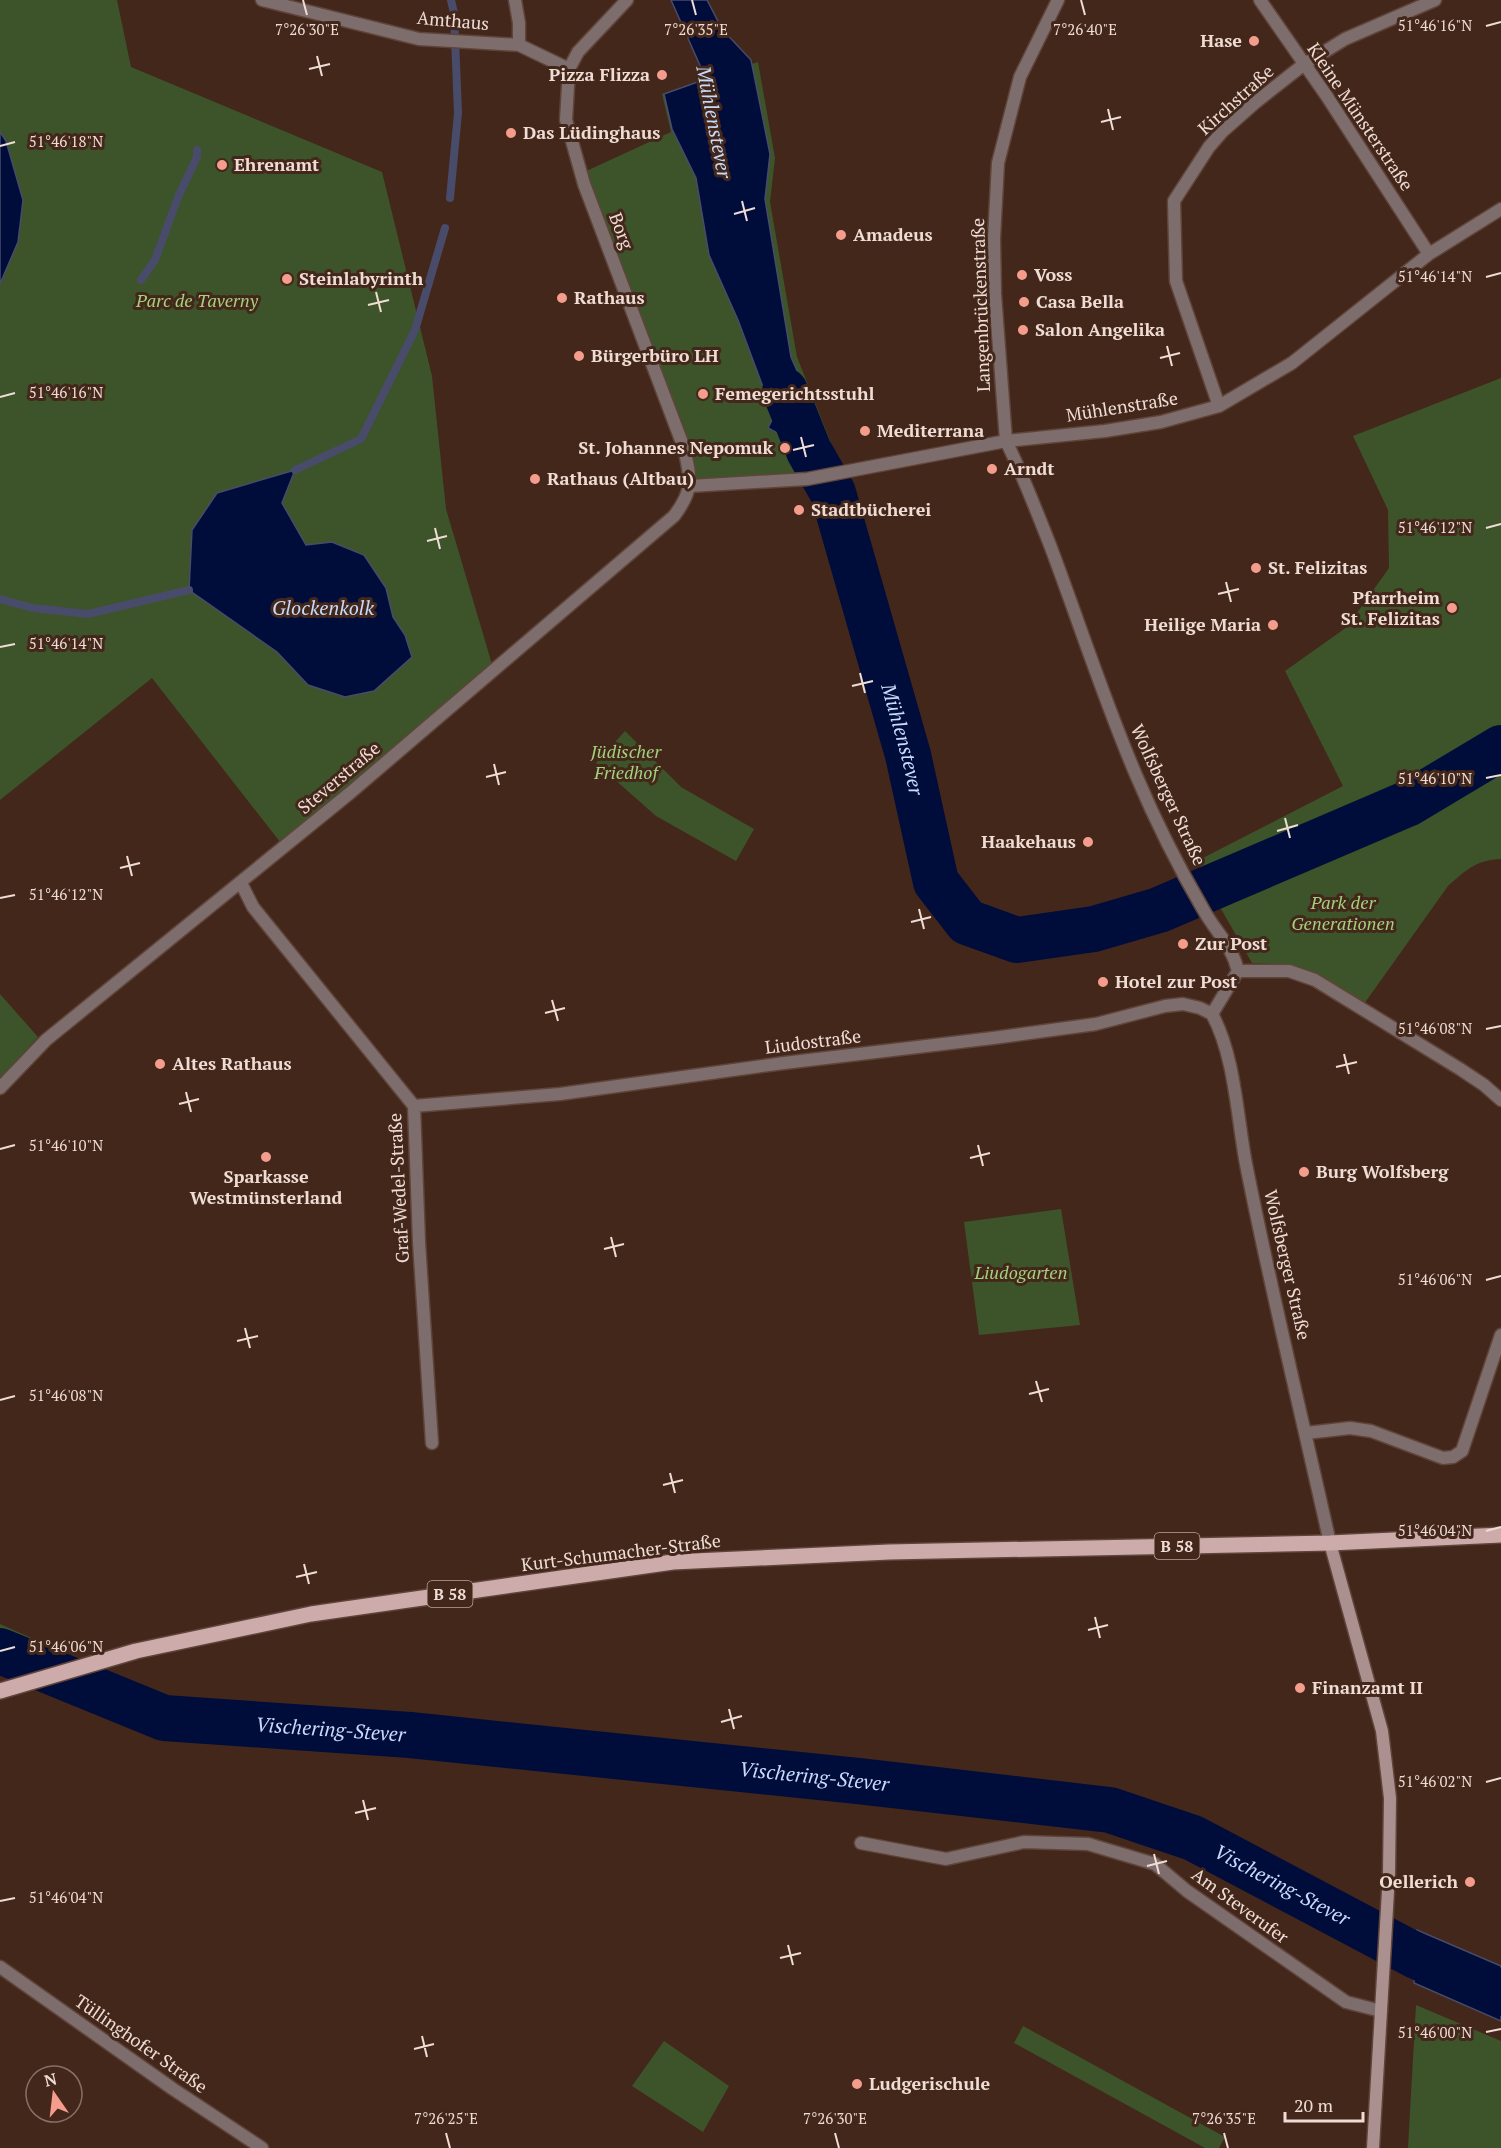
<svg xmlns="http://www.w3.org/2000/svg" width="1501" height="2148" font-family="'PT Serif',serif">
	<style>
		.green { fill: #3d542a; fill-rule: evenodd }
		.water { fill: #000d3b; stroke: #484b69; stroke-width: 1.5 }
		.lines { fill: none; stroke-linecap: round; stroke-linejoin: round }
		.stream { stroke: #484b69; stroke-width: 8 }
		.river { stroke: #000d3b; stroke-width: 46 }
		.pedestrian-casing { stroke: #5f4439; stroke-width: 15 }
		.minor-casing { stroke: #5f4439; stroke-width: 15 }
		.secondary-casing { stroke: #5f4439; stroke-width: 15 }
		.primary-casing { stroke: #5f4439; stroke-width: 18 }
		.pedestrian { stroke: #7e6d6d; stroke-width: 12 }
		.minor { stroke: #7e6d6d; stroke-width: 12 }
		.secondary { stroke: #ab9090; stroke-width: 12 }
		.primary { stroke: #cdabab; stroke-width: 15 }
		.ticks { fill: none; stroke: #efdcd4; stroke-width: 2 }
		.poi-dot { fill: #f49d8d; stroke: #43271b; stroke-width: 2 }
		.labels { text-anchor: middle; stroke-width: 6; stroke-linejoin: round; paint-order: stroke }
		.shield { fill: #43271b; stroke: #bba69c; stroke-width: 1.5 }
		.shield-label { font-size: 16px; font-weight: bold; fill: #efdcd4 }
		.street-label { font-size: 18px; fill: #efdcd4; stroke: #43271b }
		.poi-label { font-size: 18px; font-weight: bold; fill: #efdcd4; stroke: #43271b; text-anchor: start }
		.park-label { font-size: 18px; font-style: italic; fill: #a3d17c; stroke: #43271b }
		.water-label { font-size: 20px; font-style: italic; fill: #c6dafa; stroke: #43271b }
		.ticks-label { font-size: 15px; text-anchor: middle; fill: #efdcd4; stroke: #43271b; stroke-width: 6; stroke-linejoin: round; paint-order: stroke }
	</style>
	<rect width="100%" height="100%" fill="#43271b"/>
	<!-- green -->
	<path class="green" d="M 0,0 L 117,0 L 131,67 L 382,172 L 432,376 L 446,509 L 494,671 L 284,847 L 152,678 L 0,800 L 0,284 L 18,242 L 6,141 L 0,132 ZM 295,471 L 282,503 L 306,546 L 332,542 L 386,588 L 393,617 L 405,635 L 308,685 L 277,652 L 189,590 Z
		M 758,62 L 775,158 L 770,202 L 797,357 L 842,471 L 691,485 L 582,173 L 671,132 L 662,94 Z
		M 1501,378 L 1501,740 L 1403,797 L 1208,883 L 1197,861 L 1343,786 L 1285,671 L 1347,627 L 1389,568 L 1388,510 L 1353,436 Z
		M 625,731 L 681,787 L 754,829 L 736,861 L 656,816 L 596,763 Z
		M 1501,755 L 1501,859 C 1476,860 1466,870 1448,886 L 1364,1004 L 1292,965 L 1252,963 L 1213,895 L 1411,809 Z
		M 0,994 L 38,1037 L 0,1079 Z
		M 1061,1209 L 1080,1325 L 979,1335 L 964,1222 Z
		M 0,1624 L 38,1641 L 0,1652 Z
		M 1416,2005 L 1501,2041 L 1501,2148 L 1408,2148 Z
		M 1023,2026 L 1225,2137 L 1219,2148 L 1205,2148 L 1014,2043 Z
		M 664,2041 L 729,2086 L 703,2132 L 632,2086 Z"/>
	<!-- water -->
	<path class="water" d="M 671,0 L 707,0 L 722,29 L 751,60 L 770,154 L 765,199 L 791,357 L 829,443 L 816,444 L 817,450 L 801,451 L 798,444 L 768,428 L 776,412 L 763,387 L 738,320 L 709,255 L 696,178 L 672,129 L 664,94 L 706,79 Z
		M 0,132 L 6,141 L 23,200 L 18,242 L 0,284 Z
		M 295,470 L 282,503 L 306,545 L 332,542 L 364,555 L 386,588 L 393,617 L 405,635 L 412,657 L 374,691 L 345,697 L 308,685 L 277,652 L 189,590 L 192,530 L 217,493 Z
		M 1417,1930 L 1501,1966 L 1501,2021 L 1414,1983 Z"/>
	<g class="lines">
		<!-- stream -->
		<path class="stream" d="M 450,198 L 458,113 L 454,13 L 451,0
			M 141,280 L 155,260 L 178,197 L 197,157 L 197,150
			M 295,470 L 361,439 L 415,330 L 445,228
			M 0,599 L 33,608 L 88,614 L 189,590"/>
		<!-- river -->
		<g class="river">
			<path id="s1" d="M 785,391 L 809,451 L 833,493 L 908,755 L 936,882 L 967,922 L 1017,940 L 1094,929 L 1159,910 L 1409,803 L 1501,748"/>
			<path id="s2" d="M 0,1651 L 164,1718 L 410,1735 L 858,1781 L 1110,1810 L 1193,1838 L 1416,1956 L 1501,1993"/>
		</g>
		<defs>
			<path id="pedestrian" d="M 1260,0 L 1326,95 L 1429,254
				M 1219,406 L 1176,281 L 1174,201 L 1209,147 L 1222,132 L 1256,102 L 1303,65 L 1345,39 L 1435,0
				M 1006,441 L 995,294 L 994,238 L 998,163 L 1020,77 L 1058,0
				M 690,486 L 807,479 L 1006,441 L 1105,431 L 1161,422 L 1219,406 L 1292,363 L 1429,254 L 1501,209"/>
			<path id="minor" d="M 262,0 L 419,39 L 519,45 L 569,69
				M 515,0 L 519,23 L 519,45
				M 1006,441 C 1023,475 1036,510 1050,545 C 1079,622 1104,700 1136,775 C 1155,820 1178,866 1203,909 C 1216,933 1231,943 1238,971 L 1212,1014
				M 241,883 L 253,907 L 414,1106 L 419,1242 L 432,1443
				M 1238,971 L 1289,971 L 1315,980 L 1460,1069 L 1484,1085 L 1501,1100
				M 1212,1014 C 1235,1056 1237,1117 1246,1164 C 1271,1291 1302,1417 1330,1543
				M 0,1088 L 46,1040 L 350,793 L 674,516 C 694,490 691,479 684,448 L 584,184 L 566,120 L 569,69 L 578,52 L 627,0
				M 414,1106 L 560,1094 L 784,1063 L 993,1038 L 1096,1024 L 1165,1006 L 1183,1004 L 1200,1008 L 1212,1014
				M 1306,1433 L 1350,1428 L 1371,1431 L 1443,1458 L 1453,1457 L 1462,1451 L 1501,1335
				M 861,1843 L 946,1859 L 1024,1842 L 1088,1844 L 1155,1864 L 1187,1891 L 1346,2002 L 1381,2011
				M 0,1967 L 173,2089 L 262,2148"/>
			<path id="secondary" d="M 1330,1543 L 1382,1731 L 1390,1798 L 1389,1874 L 1373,2148"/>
			<path id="primary" d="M 0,1691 L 136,1651 L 311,1614 L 673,1562 L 889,1552 L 1330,1543 L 1501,1535"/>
		</defs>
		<!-- pedestrian casing -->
		<use href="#pedestrian" class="pedestrian-casing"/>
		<!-- minor casing -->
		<use href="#minor" class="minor-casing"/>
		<!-- secondary casing -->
		<use href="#secondary" class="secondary-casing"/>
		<!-- primary casing -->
		<use href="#primary" class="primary-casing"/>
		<!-- pedestrian -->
		<use href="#pedestrian" class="pedestrian"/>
		<!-- minor -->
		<use href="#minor" class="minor"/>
		<!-- secondary -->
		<use href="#secondary" class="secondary"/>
		<!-- primary -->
		<use href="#primary" class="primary"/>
	</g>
	<!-- ticks -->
	<path class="ticks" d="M 303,0 L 307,15M 692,0 L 696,15M 1081,0 L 1085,15M 1486,26 L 1501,22M 317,56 L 322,76M 309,69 L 330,64M 1108,109 L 1113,130M 1101,122 L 1121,117M 0,146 L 15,142M 742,201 L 747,221M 734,214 L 755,208M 1486,277 L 1501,273M 376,292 L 381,312M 368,305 L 389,300M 1167,346 L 1172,366M 1160,358 L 1180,353M 0,397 L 15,393M 801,437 L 806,457M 793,450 L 814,445M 435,528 L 440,549M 1486,528 L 1501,524M 427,541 L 447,536M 1226,582 L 1231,602M 1218,594 L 1239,589M 0,647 L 15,644M 860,673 L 865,693M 852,686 L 873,681M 494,764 L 499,785M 486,777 L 506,772M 1486,778 L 1501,775M 1285,818 L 1290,838M 1277,831 L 1298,825M 127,856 L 132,876M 120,868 L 140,863M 0,898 L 15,895M 919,909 L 924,929M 911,922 L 931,917M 552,1000 L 558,1021M 545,1013 L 565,1008M 1486,1029 L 1501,1026M 1344,1054 L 1349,1074M 1336,1067 L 1357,1062M 186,1092 L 191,1112M 179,1104 L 199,1099M 978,1145 L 983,1166M 0,1149 L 15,1145M 970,1158 L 990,1153M 611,1237 L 616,1257M 604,1249 L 624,1244M 1486,1280 L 1501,1276M 245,1328 L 250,1348M 237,1341 L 258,1336M 1036,1381 L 1042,1402M 1029,1394 L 1049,1389M 0,1400 L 15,1396M 670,1473 L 675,1493M 663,1485 L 683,1480M 1486,1531 L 1501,1527M 304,1564 L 309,1584M 296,1577 L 317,1572M 1095,1617 L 1100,1638M 1088,1630 L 1108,1625M 0,1651 L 15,1647M 729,1709 L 734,1729M 721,1722 L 742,1716M 1486,1782 L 1501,1778M 363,1800 L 368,1820M 355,1813 L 376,1808M 1154,1854 L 1159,1874M 1147,1866 L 1167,1861M 0,1901 L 15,1898M 788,1945 L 793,1965M 780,1958 L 801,1953M 1486,2032 L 1501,2029M 422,2036 L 427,2057M 414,2049 L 434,2044M 446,2133 L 450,2148M 835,2133 L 839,2148M 1224,2133 L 1228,2148"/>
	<!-- markers -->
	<g class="poi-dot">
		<circle cx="1254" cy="41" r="6"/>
		<circle cx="662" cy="75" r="6"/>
		<circle cx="511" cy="133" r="6"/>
		<circle cx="222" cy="165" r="6"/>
		<circle cx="841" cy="235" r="6"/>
		<circle cx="1022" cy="275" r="6"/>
		<circle cx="287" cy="279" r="6"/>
		<circle cx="562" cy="298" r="6"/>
		<circle cx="1024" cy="302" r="6"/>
		<circle cx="1023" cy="330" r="6"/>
		<circle cx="579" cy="356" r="6"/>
		<circle cx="703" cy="394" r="6"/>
		<circle cx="865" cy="431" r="6"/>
		<circle cx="785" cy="448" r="6"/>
		<circle cx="992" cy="469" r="6"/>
		<circle cx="535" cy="479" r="6"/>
		<circle cx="799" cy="510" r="6"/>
		<circle cx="1256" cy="568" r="6"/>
		<circle cx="1452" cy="608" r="6"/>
		<circle cx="1273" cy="625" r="6"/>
		<circle cx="1088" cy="842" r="6"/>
		<circle cx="1183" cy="944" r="6"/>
		<circle cx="1103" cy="982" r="6"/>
		<circle cx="160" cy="1064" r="6"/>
		<circle cx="266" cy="1157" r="6"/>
		<circle cx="1304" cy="1172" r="6"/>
		<circle cx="1300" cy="1688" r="6"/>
		<circle cx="1470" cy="1882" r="6"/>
		<circle cx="857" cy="2084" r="6"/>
	</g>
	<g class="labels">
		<!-- shield labels -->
		<g class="shield">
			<rect x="1154.5" y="1533" width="45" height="26" rx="4.5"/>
			<rect x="427.5" y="1581" width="45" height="26" rx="4.5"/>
		</g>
		<g class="shield-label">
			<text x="1177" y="1552">B 58</text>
			<text x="450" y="1600">B 58</text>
		</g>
		<!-- street labels -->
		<g class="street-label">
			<text transform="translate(453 21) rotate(5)" y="6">Amthaus</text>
			<text transform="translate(1236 100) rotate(-42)" y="6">Kirchstraße</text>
			<text transform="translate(1360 117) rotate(56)" y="6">Kleine Münsterstraße</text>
			<text transform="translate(621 231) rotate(69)" y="6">Borg</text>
			<text transform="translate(981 305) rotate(-92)" y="6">Langenbrückenstraße</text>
			<text transform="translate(1122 407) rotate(-9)" y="6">Mühlenstraße</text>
			<text transform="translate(339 778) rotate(-40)" y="6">Steverstraße</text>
			<text transform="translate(1168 795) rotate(65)" y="6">Wolfsberger Straße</text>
			<text transform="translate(813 1042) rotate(-7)" y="6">Liudostraße</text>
			<text transform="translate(399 1188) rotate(-93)" y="6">Graf-Wedel-Straße</text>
			<text transform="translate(1287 1265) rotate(77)" y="6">Wolfsberger Straße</text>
			<text transform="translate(621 1553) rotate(-7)" y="6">Kurt-Schumacher-Straße</text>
			<text transform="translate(1240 1906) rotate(36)" y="6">Am Steverufer</text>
			<text transform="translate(141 2044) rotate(35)" y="6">Tüllinghofer Straße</text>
		</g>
		<!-- poi labels -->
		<g class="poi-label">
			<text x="1242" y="47" text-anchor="end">Hase</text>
			<text x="650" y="81" text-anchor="end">Pizza Flizza</text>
			<text x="523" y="139">Das Lüdinghaus</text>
			<text x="234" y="171">Ehrenamt</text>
			<text x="853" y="241">Amadeus</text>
			<text x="1034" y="281">Voss</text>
			<text x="299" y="285">Steinlabyrinth</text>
			<text x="574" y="304">Rathaus</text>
			<text x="1036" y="308">Casa Bella</text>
			<text x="1035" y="336">Salon Angelika</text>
			<text x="591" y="362">Bürgerbüro LH</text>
			<text x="715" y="400">Femegerichtsstuhl</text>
			<text x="877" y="437">Mediterrana</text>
			<text x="773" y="454" text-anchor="end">St. Johannes Nepomuk</text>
			<text x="1004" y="475">Arndt</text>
			<text x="547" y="485">Rathaus (Altbau)</text>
			<text x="811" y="516">Stadtbücherei</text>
			<text x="1268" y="574">St. Felizitas</text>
			<text x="1440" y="604" text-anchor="end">Pfarrheim<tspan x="1440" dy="21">St. Felizitas</tspan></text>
			<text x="1261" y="631" text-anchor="end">Heilige Maria</text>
			<text x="1076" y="848" text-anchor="end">Haakehaus</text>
			<text x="1195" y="950">Zur Post</text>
			<text x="1115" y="988">Hotel zur Post</text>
			<text x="172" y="1070">Altes Rathaus</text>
			<text x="1316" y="1178">Burg Wolfsberg</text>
			<text x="266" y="1183" text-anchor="middle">Sparkasse<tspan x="266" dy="21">Westmünsterland</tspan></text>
			<text x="1312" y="1694">Finanzamt II</text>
			<text x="1458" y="1888" text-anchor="end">Oellerich</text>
			<text x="869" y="2090">Ludgerischule</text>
		</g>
		<!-- park labels -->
		<g class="park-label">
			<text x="197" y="307">Parc de Taverny</text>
			<text x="626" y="758">Jüdischer<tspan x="626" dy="21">Friedhof</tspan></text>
			<text x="1343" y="909">Park der<tspan x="1343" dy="21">Generationen</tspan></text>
			<text x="1021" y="1279">Liudogarten</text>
		</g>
		<!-- water labels -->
		<g class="water-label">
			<text transform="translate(714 122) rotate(79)" y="7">Mühlenstever</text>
			<text x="323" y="615">Glockenkolk</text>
			<text dy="7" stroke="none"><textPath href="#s1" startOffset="369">Mühlenstever</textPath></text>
			<text dy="7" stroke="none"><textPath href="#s2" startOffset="344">Vischering-Stever</textPath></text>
			<text dy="7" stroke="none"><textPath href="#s2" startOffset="830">Vischering-Stever</textPath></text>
			<text dy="7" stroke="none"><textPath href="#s2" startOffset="1316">Vischering-Stever</textPath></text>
		</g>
	</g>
	<g class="ticks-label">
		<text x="1435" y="31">51°46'16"N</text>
		<text x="307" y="35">7°26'30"E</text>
		<text x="696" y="35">7°26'35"E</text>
		<text x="1085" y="35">7°26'40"E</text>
		<text x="66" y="147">51°46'18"N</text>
		<text x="1435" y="282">51°46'14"N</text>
		<text x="66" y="398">51°46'16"N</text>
		<text x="1435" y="533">51°46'12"N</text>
		<text x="66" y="649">51°46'14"N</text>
		<text x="1435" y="784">51°46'10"N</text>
		<text x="66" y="900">51°46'12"N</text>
		<text x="1435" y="1034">51°46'08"N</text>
		<text x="66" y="1151">51°46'10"N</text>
		<text x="1435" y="1285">51°46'06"N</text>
		<text x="66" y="1401">51°46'08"N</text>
		<text x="1435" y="1536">51°46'04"N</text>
		<text x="66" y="1652">51°46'06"N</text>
		<text x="1435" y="1787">51°46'02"N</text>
		<text x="66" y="1903">51°46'04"N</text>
		<text x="1435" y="2038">51°46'00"N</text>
		<text x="446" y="2124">7°26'25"E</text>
		<text x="835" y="2124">7°26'30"E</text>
		<text x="1224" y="2124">7°26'35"E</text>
	</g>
	<!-- north arrow -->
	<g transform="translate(54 2094) rotate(346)"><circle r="28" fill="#43271b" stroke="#886f65" stroke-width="1.5"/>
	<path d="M0-4.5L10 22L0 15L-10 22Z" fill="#f49d8d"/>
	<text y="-9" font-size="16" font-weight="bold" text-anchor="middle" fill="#efdcd4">N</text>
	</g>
	<!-- scale -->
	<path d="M1285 2112v9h78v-9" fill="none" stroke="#efdcd4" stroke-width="3"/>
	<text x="1294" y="2112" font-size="18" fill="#efdcd4" stroke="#43271b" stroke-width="4.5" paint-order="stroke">20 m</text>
</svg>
